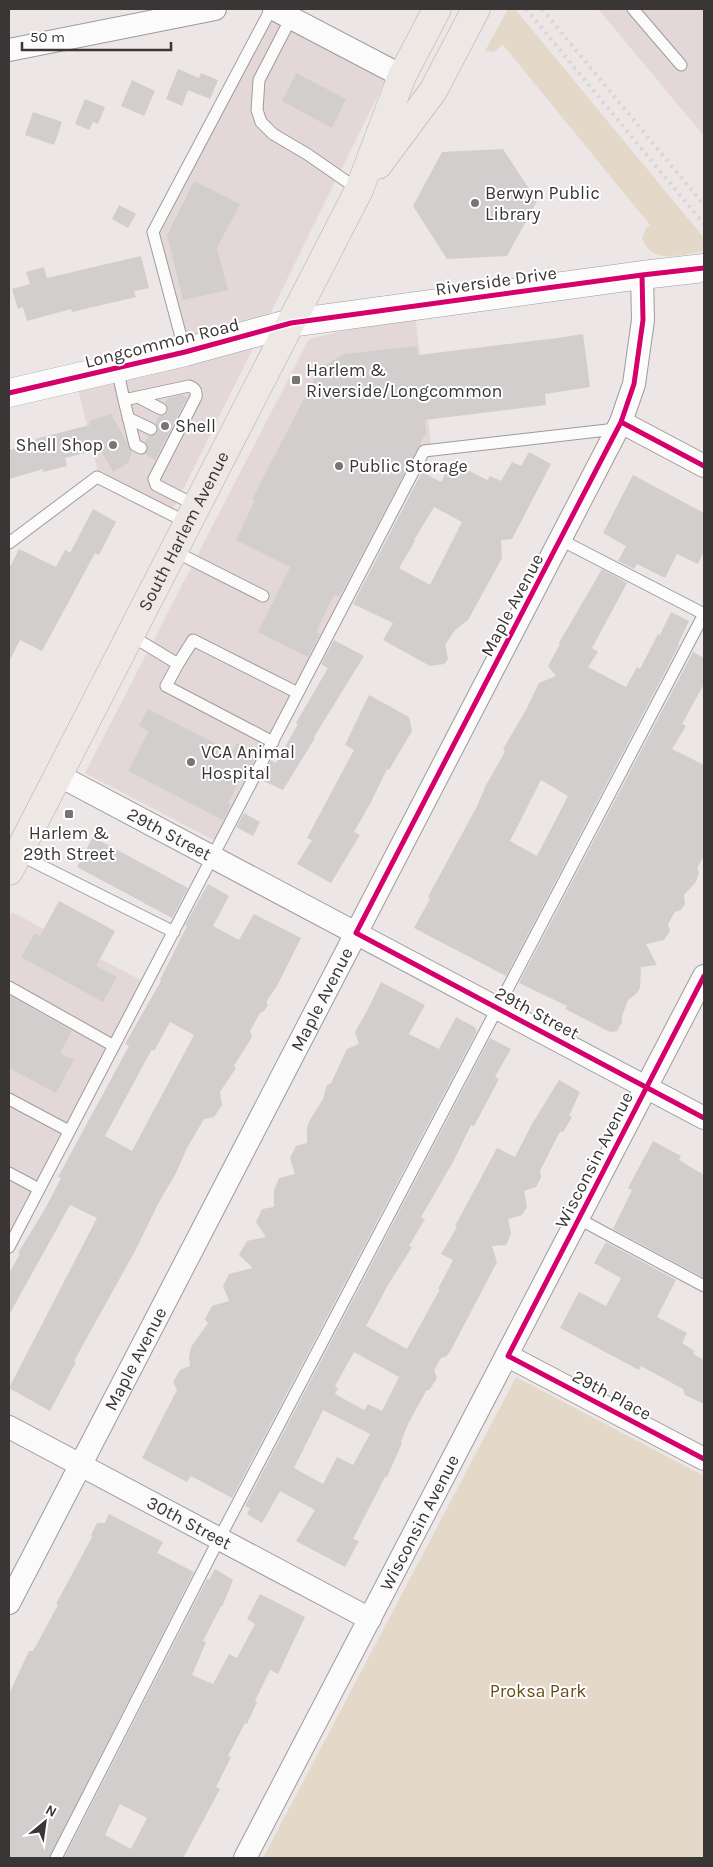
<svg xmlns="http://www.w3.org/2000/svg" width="713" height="1867" font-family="Karla,sans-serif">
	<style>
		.built { fill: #e4d7d7 }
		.green { fill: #e4d8c9 }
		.building { fill: #d2cece; fill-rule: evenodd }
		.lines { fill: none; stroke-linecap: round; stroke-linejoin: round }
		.lane-casing { stroke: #9f9b9b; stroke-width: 13 }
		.street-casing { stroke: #9f9b9b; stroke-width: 24 }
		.secondary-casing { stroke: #9f9b9b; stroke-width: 29 }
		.primary-casing { stroke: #b7aba6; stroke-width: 29 }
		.lane { stroke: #fcfbfb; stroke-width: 11 }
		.street { stroke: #fcfbfb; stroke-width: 22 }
		.secondary { stroke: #fcfbfb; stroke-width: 28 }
		.primary { stroke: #eee8e5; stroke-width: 28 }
		.rail { stroke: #d7d5d5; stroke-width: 4; stroke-dasharray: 2.5 5; stroke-linecap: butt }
		.cycleway-casing { stroke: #fff; stroke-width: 8 }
		.cycleway { stroke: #d6006c; stroke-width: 5 }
		.poi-dot { fill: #787474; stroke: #fff; stroke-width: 2 }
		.labels { text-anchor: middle; stroke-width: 4; stroke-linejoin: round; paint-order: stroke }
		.poi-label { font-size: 18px; fill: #3a3636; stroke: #fff; text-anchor: start }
		.street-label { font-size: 18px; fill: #3a3636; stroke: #fff }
		.park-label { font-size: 18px; fill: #6a4c16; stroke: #fff }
	</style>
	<rect width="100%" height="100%" fill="#ece6e6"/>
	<!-- built -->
	<path class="built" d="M 598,9 L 704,9 L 704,136 Z
		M 273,12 L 388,75 L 169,518 L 101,484 L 77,384 L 189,356 L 160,233 Z
		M 415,314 L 431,444 L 223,845 L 85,773 L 309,339 Z
		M 12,912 L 144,982 L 9,1239 L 9,918 Z"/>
	<!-- green -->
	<path class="green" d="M 508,9 L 515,9 L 704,238 L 704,251 C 683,254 651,266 642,238 L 646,228 L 650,225 L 503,45 L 493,52 L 485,51 Z
		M 516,1377 L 704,1476 L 704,1858 L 263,1858 Z"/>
	<!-- building -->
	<path class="building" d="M 178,69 L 199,78 L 201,73 L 218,80 L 210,99 L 188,90 L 182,106 L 166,99 Z
		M 296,73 L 346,99 L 332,128 L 282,101 Z
		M 132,80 L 155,91 L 144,116 L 121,106 Z
		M 85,99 L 105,107 L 98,124 L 93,122 L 89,130 L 75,124 Z
		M 33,112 L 62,122 L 54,145 L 25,135 Z
		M 503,149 L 537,201 L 507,256 L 447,259 L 413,206 L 442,152 Z
		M 194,181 L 240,204 L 217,248 L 228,290 L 183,300 L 167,235 Z
		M 119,205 L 136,214 L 128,228 L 112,219 Z
		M 141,256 L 149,288 L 134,291 L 136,297 L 72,312 L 71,309 L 27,321 L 23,307 L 18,309 L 12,289 L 30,284 L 26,272 L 44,267 L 47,278 Z
		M 583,334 L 590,387 L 545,394 L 546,405 L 425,420 L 426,433 L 339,597 L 334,595 L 316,632 L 320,634 L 308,657 L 258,632 L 290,567 L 236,540 L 255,500 L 252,499 L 320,368 L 344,354 L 417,346 L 418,355 L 558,338 Z
		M 182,395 L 187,398 L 155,460 L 145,454 L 148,448 L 145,442 L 148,436 L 155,435 L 158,432 L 158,428 L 155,423 L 159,416 L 165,416 L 168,412 L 168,408 L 165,403 L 168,398 Z
		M 111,414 L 132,452 L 128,463 L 113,472 L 100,449 L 65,458 L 67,466 L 43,472 L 43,469 L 9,479 L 9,450 L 35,443 L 35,439 L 90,425 L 89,421 Z
		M 529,452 L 551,464 L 512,539 L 501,540 L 502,558 L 468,620 L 455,630 L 445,645 L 448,659 L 444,664 L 430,666 L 383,640 L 393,623 L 353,604 L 422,472 L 441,482 L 452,462 L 487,480 L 490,476 L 501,481 L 512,462 L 521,466 ZM 434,507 L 462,522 L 430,585 L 399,568 L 415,541 L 414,540 Z
		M 633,475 L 704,513 L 704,551 L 698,564 L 677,554 L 665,578 L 637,564 L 634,569 L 618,561 L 626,546 L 603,533 Z
		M 93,509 L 116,522 L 99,555 L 95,553 L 42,651 L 20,640 L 9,662 L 9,569 L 19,549 L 56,567 L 65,550 L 70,553 Z
		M 602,569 L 627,583 L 592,648 L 598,652 L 588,667 L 626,687 L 637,667 L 640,669 L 658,634 L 660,635 L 671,612 L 689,621 L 678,644 L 679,645 L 506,976 L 414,928 L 430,899 L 428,897 L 477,806 L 486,785 L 505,752 L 503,749 L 526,710 L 539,683 L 556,676 L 548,666 L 560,644 L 559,643 ZM 541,780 L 568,796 L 537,856 L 510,841 Z
		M 334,640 L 364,656 L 314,737 L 315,738 L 283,790 L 261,780 L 271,760 L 276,763 L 298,724 L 296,723 L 328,668 L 321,664 Z
		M 693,652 L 704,658 L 704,684 L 682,724 L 686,726 L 672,749 L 704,765 L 704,856 L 697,868 L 699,873 L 696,882 L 684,895 L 685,904 L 681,910 L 675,912 L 668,924 L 670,931 L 664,940 L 646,944 L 657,965 L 641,967 L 640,988 L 637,993 L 628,1000 L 622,1016 L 622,1022 L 617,1031 L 610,1032 L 565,1009 L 567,1006 L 519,983 Z
		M 369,695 L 409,717 L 412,731 L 389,770 L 387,769 L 371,802 L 354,832 L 360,835 L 331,883 L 297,864 L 312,840 L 307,838 L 354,750 L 345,745 Z
		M 148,709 L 232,752 L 237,743 L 258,753 L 248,773 L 244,772 L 228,803 L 231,805 L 223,820 L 128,771 L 149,731 L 139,726 Z
		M 244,813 L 260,822 L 253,836 L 236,827 Z
		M 93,837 L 188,888 L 172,918 L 77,867 Z
		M 208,884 L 229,896 L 213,926 L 239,940 L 254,914 L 301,938 L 277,986 L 266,1002 L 268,1005 L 264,1011 L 260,1013 L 250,1031 L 252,1037 L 234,1066 L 236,1068 L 220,1092 L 222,1105 L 214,1117 L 204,1119 L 187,1148 L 176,1173 L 159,1202 L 135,1251 L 74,1361 L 76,1362 L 50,1411 L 9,1388 L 97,1218 L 70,1205 L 9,1315 L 9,1273 L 20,1254 L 18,1253 L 45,1209 L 61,1178 L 58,1177 L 129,1046 L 125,1044 L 161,981 L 160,980 L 187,926 L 185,925 ZM 170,1022 L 194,1035 L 132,1151 L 105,1136 L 152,1049 L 154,1051 Z
		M 59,901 L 115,931 L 96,966 L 117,977 L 103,1002 L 21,957 L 35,933 L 40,936 Z
		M 381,982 L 425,1005 L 409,1034 L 439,1049 L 456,1017 L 476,1028 L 475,1030 L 477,1031 L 232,1498 L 191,1476 L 187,1482 L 142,1458 L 177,1390 L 173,1382 L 180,1370 L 190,1366 L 189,1357 L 191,1347 L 208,1323 L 205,1319 L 212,1306 L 229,1301 L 223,1286 L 229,1274 L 253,1268 L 239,1255 L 247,1241 L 266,1237 L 256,1222 L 262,1209 L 274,1207 L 274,1190 L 279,1178 L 295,1174 L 290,1158 L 296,1146 L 307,1143 L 307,1127 L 310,1120 L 323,1099 L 327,1085 L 331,1083 L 347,1049 L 359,1044 L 355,1032 L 368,1009 Z
		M 9,995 L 72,1031 L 60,1053 L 74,1060 L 56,1093 L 9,1068 Z
		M 490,1038 L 511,1049 L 495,1077 L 499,1079 L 474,1126 L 471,1125 L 453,1162 L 421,1217 L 425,1219 L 409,1246 L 412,1247 L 388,1285 L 366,1326 L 407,1349 L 440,1289 L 438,1289 L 453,1260 L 441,1254 L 457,1227 L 455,1226 L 497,1148 L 515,1157 L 532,1124 L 559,1080 L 580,1092 L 569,1116 L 572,1117 L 563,1132 L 561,1131 L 557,1137 L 540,1171 L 541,1178 L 536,1187 L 524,1191 L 527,1207 L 522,1215 L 508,1219 L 511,1234 L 506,1245 L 492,1246 L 497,1262 L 452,1348 L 447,1356 L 441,1358 L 434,1370 L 437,1378 L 430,1389 L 426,1391 L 408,1424 L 401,1442 L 402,1443 L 387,1477 L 385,1477 L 353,1539 L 359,1541 L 345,1567 L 296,1541 L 315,1510 L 280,1491 L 262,1523 L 247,1514 L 250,1508 L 245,1506 ZM 354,1352 L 399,1377 L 382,1411 L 368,1404 L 364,1410 L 335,1394 L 338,1388 L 335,1386 ZM 323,1410 L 370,1434 L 353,1465 L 337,1457 L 323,1484 L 294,1468 Z
		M 653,1141 L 681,1156 L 679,1160 L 704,1175 L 704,1278 L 613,1229 L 632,1190 L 628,1188 Z
		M 606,1242 L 676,1280 L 657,1317 L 687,1333 L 682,1343 L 695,1351 L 693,1354 L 704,1360 L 704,1404 L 685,1395 L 683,1389 L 641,1366 L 639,1370 L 560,1328 L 579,1292 L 606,1306 L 621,1278 L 594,1263 Z
		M 109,1514 L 163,1542 L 157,1553 L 194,1572 L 49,1858 L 9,1858 L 9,1694 L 29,1651 L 33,1651 L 58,1605 L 56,1604 L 92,1537 L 91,1535 L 97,1523 L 105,1523 Z
		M 215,1569 L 233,1580 L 222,1607 L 221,1606 L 203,1641 L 206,1642 L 192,1675 L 213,1684 L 229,1654 L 237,1658 L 255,1624 L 247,1619 L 260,1594 L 305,1617 L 278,1674 L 270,1670 L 255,1701 L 257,1702 L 247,1724 L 245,1723 L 228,1756 L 231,1757 L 216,1787 L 220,1789 L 183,1858 L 64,1858 L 207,1579 L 209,1580 ZM 120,1804 L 147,1818 L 131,1849 L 105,1835 Z"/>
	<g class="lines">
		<defs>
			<path id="lane" d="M 633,9 L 681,65
				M 291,18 L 259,80 L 257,110 L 261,122 L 273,134 L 307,154 L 359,190
				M 185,352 L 153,232 L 271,9
				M 117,368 L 124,400 L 189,386 C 195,388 197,391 196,397 L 154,479 L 156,485 L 197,506
				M 138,397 L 161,409
				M 124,400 L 135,445 L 141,448
				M 128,418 L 151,429
				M 561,540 L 704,614
				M 9,543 L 97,477 L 188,523
				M 174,551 L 263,596
				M 130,635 L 178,664 L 193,640 L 298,693
				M 178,664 L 166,686 L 273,742
				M 18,854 L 174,932
				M 9,987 L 114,1046
				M 9,1099 L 69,1131
				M 9,1173 L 39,1189
				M 579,1219 L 704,1286
				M 9,1247 L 424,451 L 616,429
				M 56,1858 L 219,1539 L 704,614"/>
			<g id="street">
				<path d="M 274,9 L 402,76"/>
				<path d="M 9,50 L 215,9"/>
				<path d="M 621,422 L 704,466"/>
				<path id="s1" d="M 58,775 L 704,1118"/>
				<path d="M 508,1356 L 704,1459"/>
				<path id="s2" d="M 9,1427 L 370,1619"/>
				<path id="s3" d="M 9,1603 L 621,422 L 634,384 L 643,320 L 642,275"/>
				<path id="s4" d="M 245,1858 L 704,976"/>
			</g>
			<path id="secondary" d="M 9,393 L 185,352 L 291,323 L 642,275 L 704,268"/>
			<g id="primary">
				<path d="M 378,165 L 433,91 L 476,9"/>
				<path id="s5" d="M 9,871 L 359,190 L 402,76 L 437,9"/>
			</g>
		</defs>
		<!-- lane casing -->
		<use href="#lane" class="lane-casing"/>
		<!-- street casing -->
		<use href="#street" class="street-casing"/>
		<!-- secondary casing -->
		<use href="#secondary" class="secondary-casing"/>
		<!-- primary casing -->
		<use href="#primary" class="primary-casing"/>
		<!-- lane -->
		<use href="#lane" class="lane"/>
		<!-- street -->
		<use href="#street" class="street"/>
		<!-- secondary -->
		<use href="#secondary" class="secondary"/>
		<!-- primary -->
		<use href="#primary" class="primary"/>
		<!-- rail -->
		<path class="rail" d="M 526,9 L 704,224
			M 542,9 L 704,205"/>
		<defs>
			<path id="cycleway" d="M 642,275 L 643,320 L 634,384 L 621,422 L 356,933 L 704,1118
				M 9,393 L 185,352 L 291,323 L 642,275 L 704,268
				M 621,422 L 704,466
				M 704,976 L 508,1356 L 704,1459"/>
		</defs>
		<!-- cycleway casing -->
		<use href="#cycleway" class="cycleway-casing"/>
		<!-- cycleway -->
		<use href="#cycleway" class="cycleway"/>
	</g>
	<!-- markers -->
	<g class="poi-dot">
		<circle cx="475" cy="203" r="5"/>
		<rect x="291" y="375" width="10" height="10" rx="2.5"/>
		<circle cx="165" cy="426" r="5"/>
		<circle cx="113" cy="445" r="5"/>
		<circle cx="339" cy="466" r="5"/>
		<circle cx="191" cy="762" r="5"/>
		<rect x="64" y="809" width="10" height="10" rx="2.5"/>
	</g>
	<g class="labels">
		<!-- poi labels -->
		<g class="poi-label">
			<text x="485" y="199">Berwyn Public<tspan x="485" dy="21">Library</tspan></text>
			<text x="306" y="376">Harlem &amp;<tspan x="306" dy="21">Riverside/Longcommon</tspan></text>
			<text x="175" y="432">Shell</text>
			<text x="103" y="451" text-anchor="end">Shell Shop</text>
			<text x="349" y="472">Public Storage</text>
			<text x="201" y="758">VCA Animal<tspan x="201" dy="21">Hospital</tspan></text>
			<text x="69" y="839" text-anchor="middle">Harlem &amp;<tspan x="69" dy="21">29th Street</tspan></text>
		</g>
		<!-- street labels -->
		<g class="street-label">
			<text transform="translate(496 281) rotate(-8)" y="6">Riverside Drive</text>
			<text transform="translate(162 343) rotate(-14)" y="6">Longcommon Road</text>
			<text dy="6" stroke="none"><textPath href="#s5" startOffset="382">South Harlem Avenue</textPath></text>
			<text transform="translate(512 605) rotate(-62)" y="6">Maple Avenue</text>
			<text dy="6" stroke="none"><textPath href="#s1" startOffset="126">29th Street</textPath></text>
			<text dy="6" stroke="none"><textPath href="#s3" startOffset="680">Maple Avenue</textPath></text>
			<text transform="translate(537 1013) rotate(28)" y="6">29th Street</text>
			<text transform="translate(594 1160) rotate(-63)" y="6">Wisconsin Avenue</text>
			<text dy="6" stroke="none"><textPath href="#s3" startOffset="275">Maple Avenue</textPath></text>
			<text transform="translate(612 1395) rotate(28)" y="6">29th Place</text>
			<text dy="6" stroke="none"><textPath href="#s2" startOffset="204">30th Street</textPath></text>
			<text dy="6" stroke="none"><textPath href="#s4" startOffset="378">Wisconsin Avenue</textPath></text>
		</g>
		<!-- park labels -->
		<g class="park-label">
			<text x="538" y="1697">Proksa Park</text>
		</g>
	</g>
	<!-- border -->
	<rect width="713" height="1867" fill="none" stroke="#3a3636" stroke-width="20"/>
	<!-- north arrow -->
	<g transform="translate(45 1822) rotate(29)" stroke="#ffffff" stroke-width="4" paint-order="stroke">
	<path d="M0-4L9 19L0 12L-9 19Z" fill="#3a3636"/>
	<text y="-8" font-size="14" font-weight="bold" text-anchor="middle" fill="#3a3636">N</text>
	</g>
	<!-- scale -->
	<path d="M22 42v8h149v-8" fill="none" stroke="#3a3636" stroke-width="2.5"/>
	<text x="30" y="42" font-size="15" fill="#3a3636" stroke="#ffffff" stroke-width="4" paint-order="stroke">50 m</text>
</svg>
